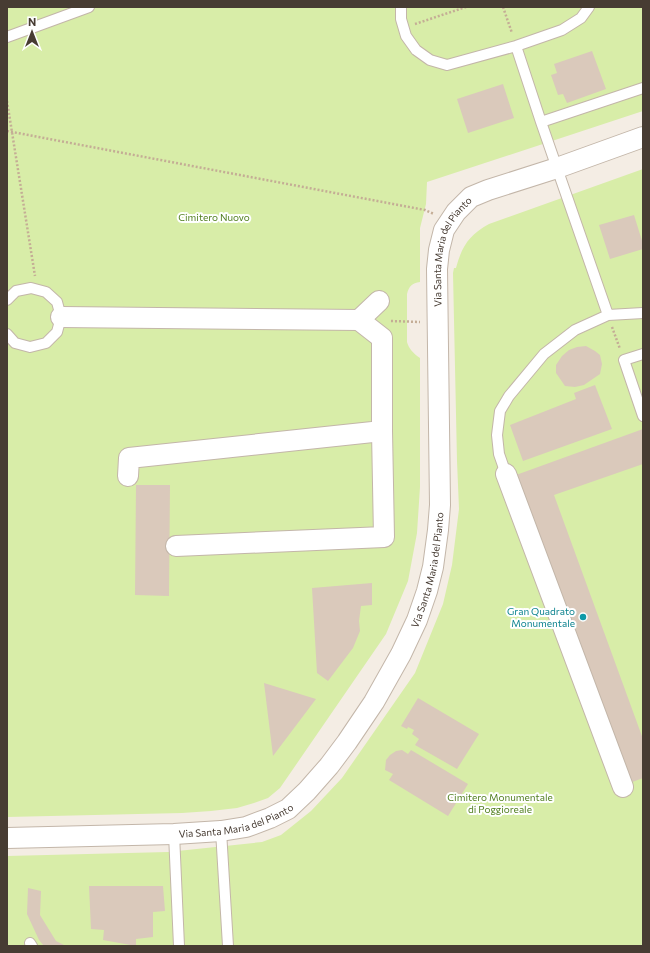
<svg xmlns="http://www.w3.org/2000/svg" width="650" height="953" font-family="Commissioner,sans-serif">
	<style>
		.green { fill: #d8eda8 }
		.building { fill: #dac9bb }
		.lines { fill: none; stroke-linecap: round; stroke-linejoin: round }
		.lane-casing { stroke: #c3b6a9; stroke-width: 12 }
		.street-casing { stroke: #c3b6a9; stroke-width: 22 }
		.path { stroke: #c4ad95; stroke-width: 2.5; stroke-dasharray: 2 2; stroke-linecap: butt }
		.lane { stroke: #fff; stroke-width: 10 }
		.street { stroke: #fff; stroke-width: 20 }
		.culture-dot { fill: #0f9aa8; stroke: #fff; stroke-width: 1.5 }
		.labels { text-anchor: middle; stroke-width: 4; stroke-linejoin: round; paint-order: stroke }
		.park-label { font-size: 10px; fill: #517f20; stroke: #fff }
		.street-label { font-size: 10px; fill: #473c33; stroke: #fff }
		.culture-label { font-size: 10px; fill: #0d838f; stroke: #fff; text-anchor: end }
	</style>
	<rect width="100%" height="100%" fill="#f4ede4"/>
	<!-- green -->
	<path class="green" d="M 7,7 L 643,7 L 643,111 L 427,182 L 426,204 L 420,228 L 420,282 C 412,283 409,286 407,294 L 407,342 C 409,349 413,353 420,358 L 420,487 L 417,533 L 408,581 L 386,634 L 280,788 L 268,798 L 254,803 L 237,808 L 211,811 L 182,813 L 7,817 Z
		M 643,169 L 643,946 L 7,946 L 7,856 L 168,852 L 262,842 L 281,835 L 311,811 L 342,778 L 415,673 L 443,604 L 452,565 L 459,509 L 457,461 L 453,273 L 454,268 L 456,268 C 462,246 469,235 489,224 Z"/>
	<!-- building -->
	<path class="building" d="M 592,51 L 606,89 L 567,103 L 563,94 L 558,95 L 551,75 L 557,73 L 554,64 Z
		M 503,84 L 514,118 L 468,133 L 457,99 Z
		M 634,215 L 643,244 L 643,249 L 610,259 L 599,225 Z
		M 586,346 L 595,351 L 600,355 L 602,364 L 600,374 L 584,385 L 575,387 L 565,386 L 556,373 L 556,365 L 562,356 L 569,350 L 577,347 Z
		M 595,385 L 612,429 L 523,461 L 510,425 L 576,399 L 574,393 Z
		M 643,429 L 643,464 L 554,495 L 643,739 L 643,778 L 627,784 L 516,475 Z
		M 136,485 L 170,485 L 169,596 L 135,595 Z
		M 372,583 L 372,605 L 361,606 L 359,621 L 360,631 L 353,648 L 328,681 L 317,673 L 312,588 Z
		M 264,683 L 316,699 L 273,756 Z
		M 418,698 L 479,734 L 457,769 L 415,745 L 419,739 L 412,734 L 414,730 L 408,727 L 407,729 L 401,726 Z
		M 402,750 L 408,754 L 411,750 L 468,784 L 448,816 L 389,780 L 393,774 L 385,770 L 386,760 L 390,755 L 396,751 Z
		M 89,886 L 163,886 L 165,911 L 153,912 L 153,937 L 136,939 L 136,946 L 103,940 L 104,930 L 91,929 Z
		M 28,888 L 41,891 L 40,915 L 56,941 L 66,946 L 44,946 L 39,940 L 27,914 Z"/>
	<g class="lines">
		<defs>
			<path id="lane" d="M 401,7 L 401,19 L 406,36 L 416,50 L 430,60 L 447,65 L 516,46 L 562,30 L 581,18 L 589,7
				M 7,37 L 89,7
				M 516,46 L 541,122 L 608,315
				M 541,122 L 643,88
				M 7,300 L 16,291 L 31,288 L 46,292 L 57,302 L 61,317 L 57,332 L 46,343 L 30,347 L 15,343 L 7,334
				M 643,354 L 624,360 L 643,416
				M 506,474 L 499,454 L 497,435 L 500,411 L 509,396 L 544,354 L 575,330 L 608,315 L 643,313
				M 221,831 L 228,946
				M 174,834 L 179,946
				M 30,943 L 32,946"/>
			<g id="street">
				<path d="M 61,317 L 359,320 L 379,301"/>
				<path d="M 506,474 L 623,787"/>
				<path d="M 128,476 L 129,458 L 382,431 L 382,338 L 359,320"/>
				<path d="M 176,546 L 384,537 L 382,431"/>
				<path id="s1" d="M 7,838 L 174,834 L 221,831 L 246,827 L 270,818 L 288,809 L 307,791 L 329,766 L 347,742 L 374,702 L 401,654 L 417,620 L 427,591 L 433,567 L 438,530 L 440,505 L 437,269 L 439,250 L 444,230 L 456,212 L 471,197 L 488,190 L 557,168 L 643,137"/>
			</g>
		</defs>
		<!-- lane casing -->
		<use href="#lane" class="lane-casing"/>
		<!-- street casing -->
		<use href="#street" class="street-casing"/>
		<!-- path -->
		<path class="path" d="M 503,7 L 512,33
			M 415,24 L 466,7
			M 7,101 L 35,276
			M 7,131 L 425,210 L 434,214
			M 391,321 L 420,322
			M 612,327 L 620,349"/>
		<!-- lane -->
		<use href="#lane" class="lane"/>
		<!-- street -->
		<use href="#street" class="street"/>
	</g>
	<!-- markers -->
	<circle class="culture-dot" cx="583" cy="617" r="4"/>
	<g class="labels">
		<!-- park labels -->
		<g class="park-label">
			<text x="214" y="221">Cimitero Nuovo</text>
			<text x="500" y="801">Cimitero Monumentale<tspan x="500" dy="12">di Poggioreale</tspan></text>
		</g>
		<!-- street labels -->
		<g class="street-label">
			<text dy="4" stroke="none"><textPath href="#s1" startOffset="891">Via Santa Maria del Pianto</textPath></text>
			<text dy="4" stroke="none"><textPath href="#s1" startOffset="567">Via Santa Maria del Pianto</textPath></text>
			<text dy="4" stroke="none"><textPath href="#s1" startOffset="231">Via Santa Maria del Pianto</textPath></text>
		</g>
		<!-- culture labels -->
		<g class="culture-label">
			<text x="575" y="615">Gran Quadrato<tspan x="575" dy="12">Monumentale</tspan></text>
		</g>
	</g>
	<!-- border -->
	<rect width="650" height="953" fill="none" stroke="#473c33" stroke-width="16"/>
	<!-- north arrow -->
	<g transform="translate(32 32)" stroke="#ffffff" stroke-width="3" paint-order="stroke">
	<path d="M0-3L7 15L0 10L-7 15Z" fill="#473c33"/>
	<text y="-6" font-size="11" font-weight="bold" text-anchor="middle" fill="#473c33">N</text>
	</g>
</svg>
